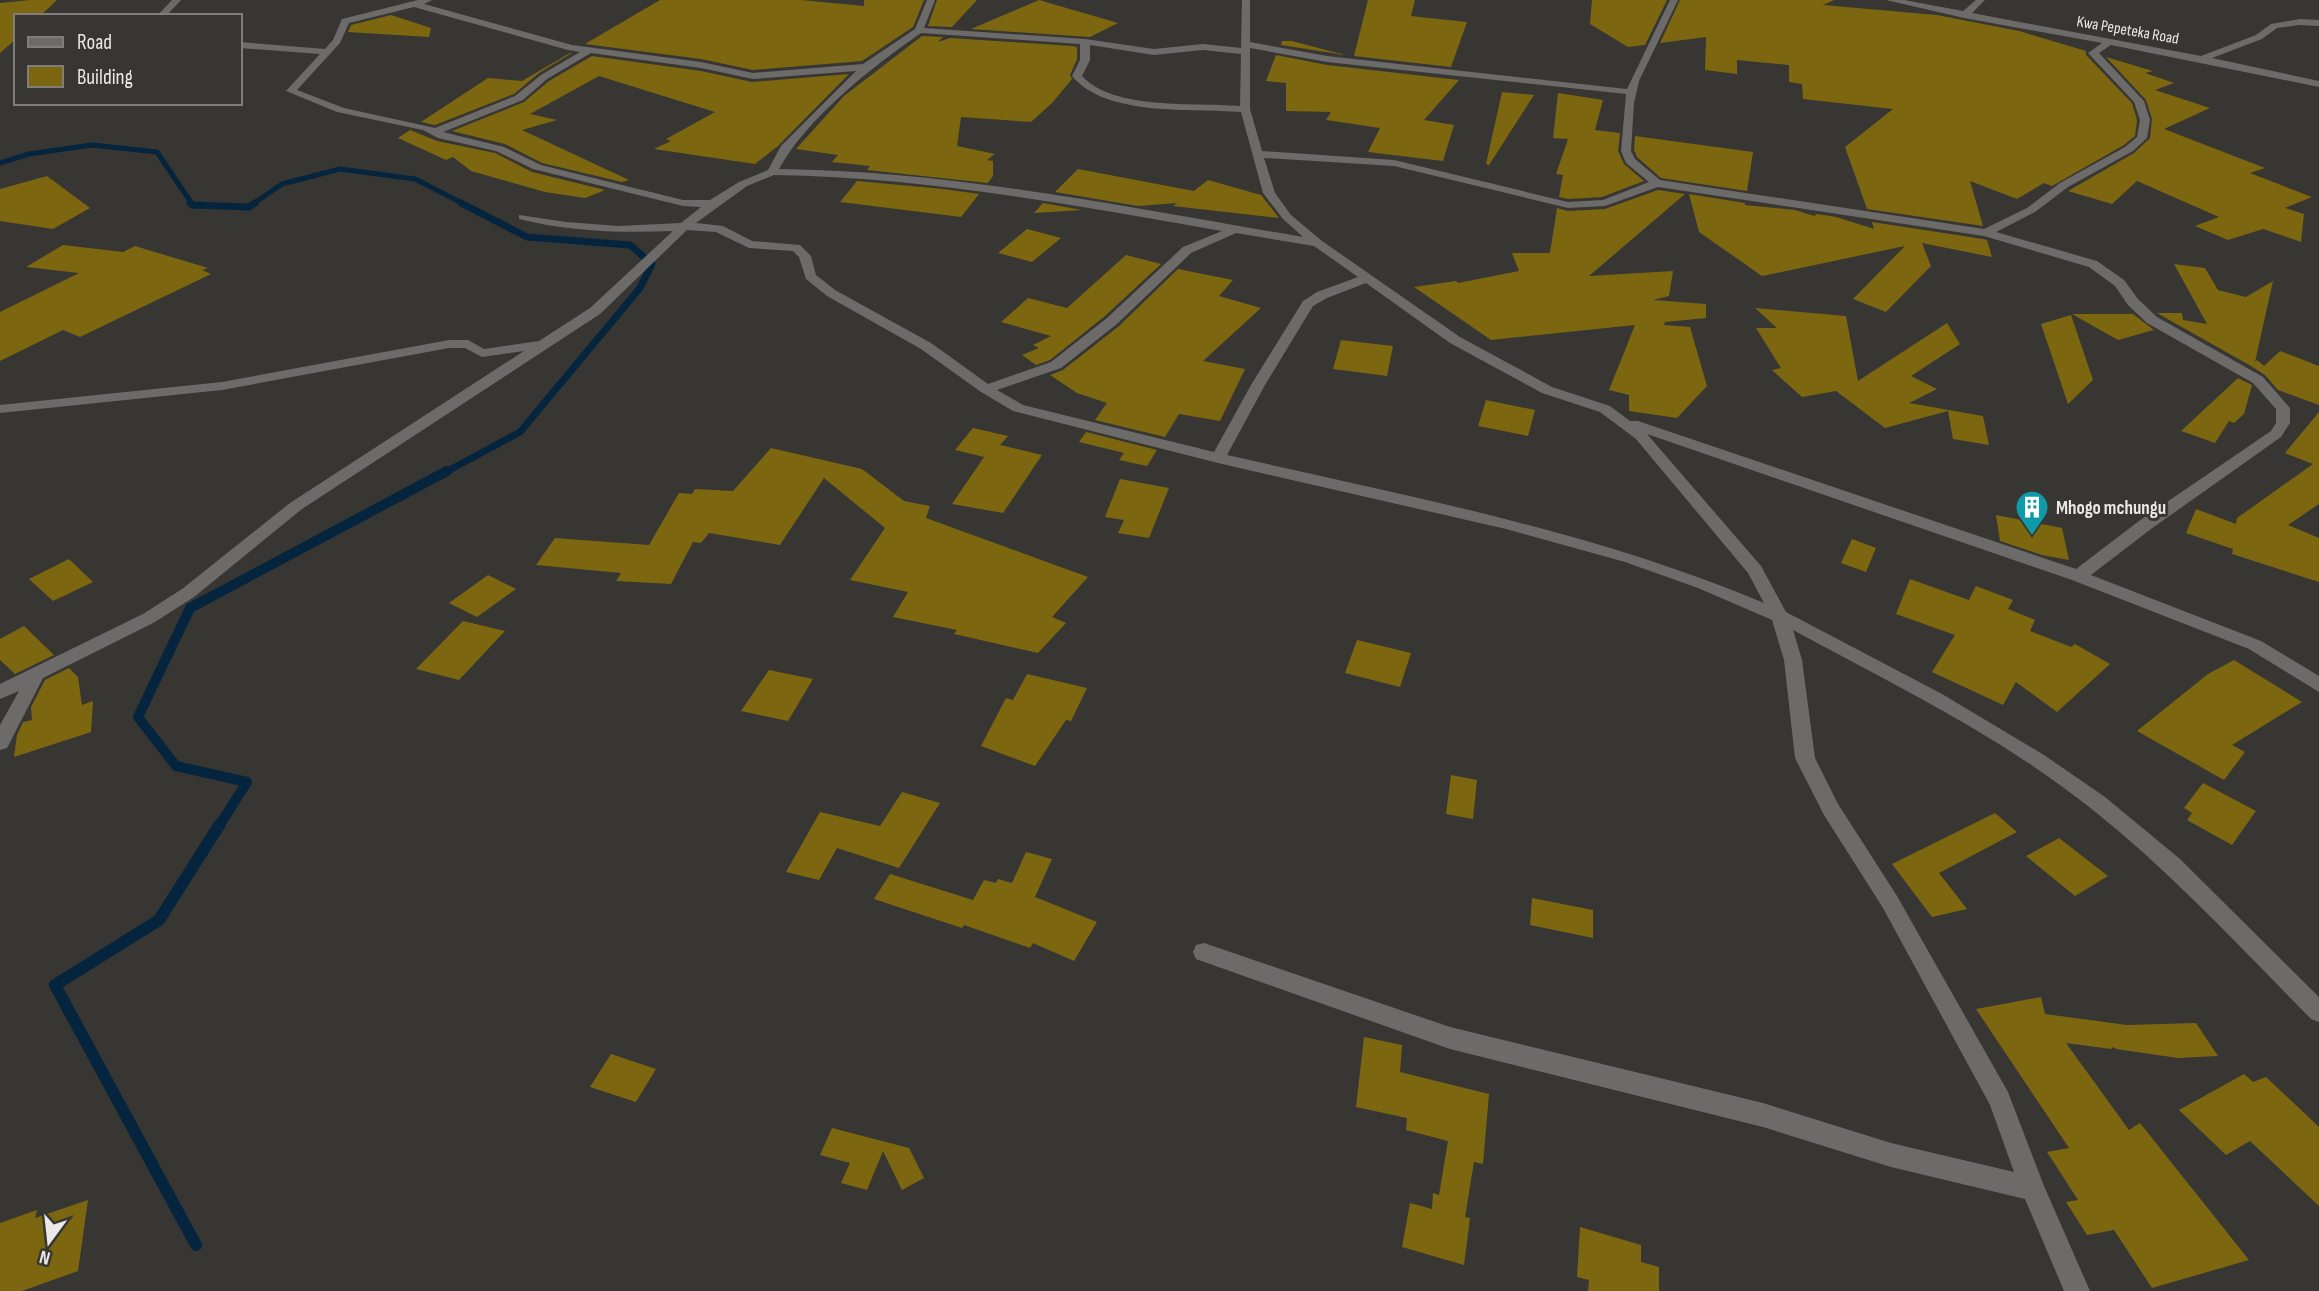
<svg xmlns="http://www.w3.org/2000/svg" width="2319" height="1291" font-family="'Sofia Sans Condensed',sans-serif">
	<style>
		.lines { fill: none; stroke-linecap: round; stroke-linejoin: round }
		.stream-far3 { stroke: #05243e; stroke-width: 5 }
		.stream-far2 { stroke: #05243e; stroke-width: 7 }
		.stream-far1 { stroke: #05243e; stroke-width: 10 }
		.stream { stroke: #05243e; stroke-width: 12 }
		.building { fill: #7c6710 }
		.street { fill: #6d6b6a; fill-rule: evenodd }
		.labels { text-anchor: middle; stroke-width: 6; stroke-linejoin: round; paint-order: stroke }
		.far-street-label { font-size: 16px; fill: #eae9e7; stroke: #373632 }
		.poi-label { font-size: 19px; font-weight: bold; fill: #eae9e7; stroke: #373632; text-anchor: start }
	</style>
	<rect width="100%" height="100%" fill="#373632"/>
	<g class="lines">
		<!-- stream-far3 -->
		<path class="stream-far3" d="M 0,163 L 29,154 L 92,145 L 157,152 L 192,204
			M 253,204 L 282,184 L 340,169 L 415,179 L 464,204"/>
		<!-- stream-far2 -->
		<path class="stream-far2" d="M 190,203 L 192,205 L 249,207 L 255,203
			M 444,473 L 520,432 L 640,288 L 652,264 L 630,245 L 527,237 L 461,203"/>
		<!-- stream-far1 -->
		<path class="stream-far1" d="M 219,826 L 247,782 L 176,766 L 138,717 L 190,608 L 447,471"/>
		<!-- stream -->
		<path class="stream" d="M 196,1245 L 55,985 L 159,920 L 220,824"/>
	</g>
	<!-- building -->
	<path class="building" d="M 30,0 L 57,0 L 40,16 L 16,16 L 16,39 L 0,53 L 0,3 Z
		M 660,0 L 801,0 L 864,6 L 864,0 L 924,0 L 913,27 L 862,61 L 753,70 L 701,59 L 585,44 Z
		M 937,0 L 977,0 L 952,27 L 928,26 Z
		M 1039,0 L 1118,23 L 1090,37 L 971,29 Z
		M 1368,0 L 1415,0 L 1411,16 L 1467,22 L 1451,67 L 1354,56 Z
		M 1592,0 L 1667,0 L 1645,45 L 1628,47 L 1590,24 Z
		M 1680,0 L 1834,0 L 1823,5 L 1937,15 L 2019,31 L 2086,51 L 2086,55 L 2132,103 L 2137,120 L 2135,136 L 2124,145 L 2052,186 L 2044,183 L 2017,199 L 1970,181 L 1983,226 L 1867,209 L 1845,147 L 1893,109 L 1803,99 L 1802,84 L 1789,82 L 1789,65 L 1737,60 L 1737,74 L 1705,70 L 1706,37 L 1660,43 Z
		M 391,15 L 431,28 L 429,37 L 348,32 L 351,25 Z
		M 922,36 L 943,37 L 938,42 L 950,38 L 1072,46 L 1077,47 L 1077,59 L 1070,75 L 1072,79 L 1052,103 L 1031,122 L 961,117 L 957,146 L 995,154 L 987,160 L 993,161 L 993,176 L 988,183 L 867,170 L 870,166 L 832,162 L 838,155 L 796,149 L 844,96 Z
		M 1282,41 L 1292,41 L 1345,55 L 1281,45 Z
		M 570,53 L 572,53 L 539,73 L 514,94 L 435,125 L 421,122 L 488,78 L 522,81 Z
		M 1276,55 L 1327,65 L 1459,80 L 1424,120 L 1454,125 L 1443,161 L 1368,152 L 1380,128 L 1326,120 L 1331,112 L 1286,111 L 1286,83 L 1266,81 Z
		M 592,56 L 701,71 L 752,82 L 849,74 L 778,146 L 755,164 L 654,149 L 671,141 L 666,139 L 715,112 L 599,76 L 530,114 L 557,120 L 522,130 L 629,180 L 622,182 L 542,163 L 505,144 L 452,131 L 524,102 L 549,81 Z
		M 2106,57 L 2153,71 L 2145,73 L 2174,83 L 2155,90 L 2210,108 L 2164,129 L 2265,168 L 2250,173 L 2312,197 L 2285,208 L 2304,214 L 2301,242 L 2263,229 L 2228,240 L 2195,226 L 2219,217 L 2137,181 L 2112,204 L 2068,191 L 2134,153 L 2150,138 L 2152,119 L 2146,100 Z
		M 1502,92 L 1534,95 L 1489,165 L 1486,164 Z
		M 1558,93 L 1603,100 L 1595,130 L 1620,133 L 1618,151 L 1624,164 L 1644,181 L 1602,197 L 1568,199 L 1559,197 L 1563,175 L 1556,174 L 1568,139 L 1553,138 Z
		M 410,130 L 437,141 L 495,153 L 532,172 L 605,190 L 585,198 L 545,192 L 471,171 L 453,157 L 446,160 L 398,138 Z
		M 1635,136 L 1753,152 L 1747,191 L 1661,178 L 1637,157 L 1634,150 Z
		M 1078,169 L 1194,191 L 1208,180 L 1261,195 L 1279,218 L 1173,206 L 1177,203 L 1138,206 L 1055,192 Z
		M 47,176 L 90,208 L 53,229 L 0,221 L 0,189 Z
		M 857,181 L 943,189 L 979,194 L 961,217 L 840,202 Z
		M 1658,190 L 1685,194 L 1589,276 L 1673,271 L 1669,296 L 1653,300 L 1706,304 L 1706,318 L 1665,322 L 1664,325 L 1690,327 L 1707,386 L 1677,418 L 1629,411 L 1629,395 L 1609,390 L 1635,325 L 1491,340 L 1414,287 L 1456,281 L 1458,283 L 1519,271 L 1512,253 L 1550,253 L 1557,208 L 1568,211 L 1605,209 Z
		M 1689,194 L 1745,203 L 1745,205 L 1795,210 L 1814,216 L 1817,214 L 1836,217 L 1874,229 L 1872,222 L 1983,239 L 1987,240 L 1992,257 L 1922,243 L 1931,266 L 1886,312 L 1853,299 L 1905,246 L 1762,276 L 1699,232 Z
		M 1043,203 L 1054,205 L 1082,210 L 1034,213 Z
		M 1027,229 L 1061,238 L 1032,262 L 998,253 Z
		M 63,245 L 123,252 L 135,246 L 208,268 L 202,270 L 211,274 L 80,337 L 63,330 L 0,361 L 0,312 L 79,273 L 26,267 Z
		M 1126,255 L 1161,264 L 1105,316 L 1050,360 L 1036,365 L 1022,355 L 1039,348 L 1033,345 L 1051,336 L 1001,322 L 1028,298 L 1067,308 Z
		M 2174,264 L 2205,268 L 2218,290 L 2246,297 L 2273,281 L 2255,362 L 2257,360 L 2264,366 L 2280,351 L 2319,366 L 2319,405 L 2278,390 L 2265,375 L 2251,366 L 2157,313 L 2182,313 L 2183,320 L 2207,324 Z
		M 1178,269 L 1233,280 L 1219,296 L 1261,308 L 1203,361 L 1245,369 L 1220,421 L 1179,414 L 1165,437 L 1095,420 L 1107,403 L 1077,393 L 1050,375 L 1063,370 L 1119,326 Z
		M 1755,308 L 1846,316 L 1858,381 L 1947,323 L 1960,344 L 1911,376 L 1937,389 L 1909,403 L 1983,416 L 1989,445 L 1953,439 L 1948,411 L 1885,428 L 1836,391 L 1802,397 L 1772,370 L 1781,368 L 1756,328 L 1777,328 Z
		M 2072,314 L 2133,314 L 2154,330 L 2118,340 Z
		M 2071,315 L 2093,380 L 2068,404 L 2041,324 Z
		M 1341,340 L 1393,346 L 1387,376 L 1333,369 Z
		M 2238,378 L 2252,385 L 2244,414 L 2234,423 L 2229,421 L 2215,443 L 2181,431 Z
		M 1486,400 L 1535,410 L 1528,436 L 1478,426 Z
		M 2319,412 L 2319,504 L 2288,525 L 2319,538 L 2319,582 L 2232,554 L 2233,549 L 2186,533 L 2196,509 L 2236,524 L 2237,518 L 2313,464 L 2285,453 Z
		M 973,428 L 1008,436 L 1000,445 L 1042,455 L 1003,513 L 952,504 L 984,457 L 955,450 Z
		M 1086,432 L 1157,450 L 1147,466 L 1119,460 L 1124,453 L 1079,442 Z
		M 771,448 L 862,469 L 904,501 L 930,506 L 926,518 L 1088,577 L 1052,617 L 1066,623 L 1038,653 L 954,634 L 957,630 L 893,617 L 908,592 L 850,580 L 885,528 L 824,478 L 780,545 L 709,533 L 701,543 L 693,542 L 671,584 L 616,581 L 621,573 L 536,565 L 555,538 L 649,545 L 679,493 L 692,494 L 695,489 L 733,491 Z
		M 1120,479 L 1169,488 L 1149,538 L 1118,533 L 1124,520 L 1105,517 Z
		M 1996,515 L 2062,528 L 2069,560 L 2042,555 L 2000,541 Z
		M 1852,539 L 1876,548 L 1866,572 L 1841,563 Z
		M 69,559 L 93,582 L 53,601 L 29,579 Z
		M 488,575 L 516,589 L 477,617 L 449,603 Z
		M 1910,579 L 1969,600 L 1976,586 L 2013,600 L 2008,609 L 2035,620 L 2030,631 L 2071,647 L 2075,644 L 2110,664 L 2057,712 L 2016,682 L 2003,705 L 1932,672 L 1955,635 L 1896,614 Z
		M 463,621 L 505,631 L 459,680 L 416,669 Z
		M 24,626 L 54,655 L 15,674 L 0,660 L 0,639 Z
		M 1357,640 L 1411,653 L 1400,687 L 1345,673 Z
		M 2234,660 L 2302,702 L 2232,745 L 2245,752 L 2224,780 L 2137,731 L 2208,674 Z
		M 69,668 L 78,677 L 82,705 L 93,701 L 91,732 L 14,757 L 17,735 L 23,722 L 32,720 L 31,707 L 45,680 Z
		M 769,670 L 813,679 L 788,721 L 741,711 Z
		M 1027,674 L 1087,688 L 1071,721 L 1066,720 L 1035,766 L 981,746 L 1006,698 L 1013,700 Z
		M 1451,775 L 1477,780 L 1473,819 L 1446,814 Z
		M 2203,783 L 2256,811 L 2232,845 L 2187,820 L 2192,813 L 2184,808 Z
		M 902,792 L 940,803 L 899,868 L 837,848 L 819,880 L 786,872 L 820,812 L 880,826 Z
		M 1995,813 L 2017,832 L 1939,873 L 1967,909 L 1932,917 L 1892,864 Z
		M 2059,838 L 2108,876 L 2075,896 L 2026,856 Z
		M 1026,852 L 1052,859 L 1035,897 L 1097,922 L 1074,961 L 1033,943 L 1030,948 L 964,925 L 962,928 L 874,899 L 890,874 L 973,900 L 984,880 L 996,883 L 998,879 L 1012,883 Z
		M 1532,898 L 1593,910 L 1593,938 L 1530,925 Z
		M 2041,997 L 2045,1014 L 2127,1025 L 2196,1023 L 2218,1056 L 2178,1058 L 2116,1049 L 2113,1047 L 2111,1049 L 2066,1043 L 2129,1130 L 2140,1123 L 2249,1260 L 2152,1288 L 2114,1230 L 2087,1235 L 2066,1202 L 2078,1200 L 2047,1152 L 2069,1148 L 1976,1009 Z
		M 1364,1037 L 1402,1045 L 1400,1072 L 1489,1094 L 1483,1164 L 1474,1162 L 1465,1217 L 1470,1218 L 1464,1265 L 1402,1247 L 1410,1203 L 1432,1209 L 1433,1193 L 1439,1195 L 1448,1141 L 1406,1130 L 1407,1118 L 1356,1107 Z
		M 611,1054 L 656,1069 L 636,1102 L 590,1087 Z
		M 2244,1074 L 2253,1082 L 2266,1077 L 2319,1127 L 2319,1206 L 2250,1141 L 2226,1155 L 2179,1110 Z
		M 832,1128 L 909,1148 L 924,1178 L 902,1190 L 883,1151 L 867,1190 L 841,1183 L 850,1163 L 820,1155 Z
		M 88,1200 L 78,1271 L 22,1291 L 0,1291 L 0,1223 L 37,1210 L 35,1218 Z
		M 1580,1227 L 1641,1245 L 1641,1262 L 1659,1267 L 1659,1291 L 1588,1291 L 1589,1280 L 1577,1277 Z"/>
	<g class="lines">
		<!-- street -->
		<path class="street" d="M 172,0 L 181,0 L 166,16 L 157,16 Z
			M 418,0 L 432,0 L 424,4 L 572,45 L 701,62 L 753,73 L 863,64 L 915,29 L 927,0 L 935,0 L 924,28 L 1085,39 L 1154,49 L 1203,44 L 1241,48 L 1242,0 L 1250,0 L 1250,42 L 1327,56 L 1627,89 L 1670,0 L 1678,0 L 1639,81 L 1634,103 L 1631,151 L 1635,159 L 1660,180 L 1984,229 L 2027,208 L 2060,183 L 2125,147 L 2137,137 L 2140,120 L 2134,102 L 2088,53 L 2102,43 L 1964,18 L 1886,0 L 1904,0 L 1963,11 L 1976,0 L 1985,0 L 1972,13 L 2201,56 L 2256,35 L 2271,24 L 2300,19 L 2319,20 L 2319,26 L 2300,25 L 2277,28 L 2262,39 L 2212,58 L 2319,81 L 2319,87 L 2111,45 L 2099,53 L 2144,101 L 2150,120 L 2147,138 L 2133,151 L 2068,187 L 2035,212 L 1996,232 L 2097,261 L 2124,280 L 2138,299 L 2157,317 L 2263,377 L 2290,408 L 2290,423 L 2281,437 L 2151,529 L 2091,575 L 2261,641 L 2319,676 L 2319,692 L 2249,649 L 2072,580 L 1647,434 L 1761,566 L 1786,612 L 1942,694 L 2044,755 L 2105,797 L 2180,859 L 2319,997 L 2319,1022 L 2311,1019 C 2240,947 2172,873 2093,810 C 2002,737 1895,685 1793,630 L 1802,660 L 1815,758 L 1838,804 L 1897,896 L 2008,1092 L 2044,1186 L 2090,1291 L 2064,1291 L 2025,1199 L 1891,1167 L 1763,1127 L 1450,1049 L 1196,959 L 1193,952 L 1196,945 L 1204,943 L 1450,1027 L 1763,1103 L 1891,1143 L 2014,1172 L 1990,1105 L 1883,908 L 1824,815 L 1795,758 L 1784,660 L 1772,620 L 1698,588 L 1625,562 L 1506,529 L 1218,463 L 1013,411 L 981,392 L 921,349 L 827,296 L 806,279 L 799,257 L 793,251 L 749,248 L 716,232 L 687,230 L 600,314 L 302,509 L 194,597 L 155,622 L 43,678 L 7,748 L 0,750 L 0,725 L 19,691 L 0,699 L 0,684 L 143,614 L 182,589 L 290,503 L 524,351 L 482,357 L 465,348 L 449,348 L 222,390 L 0,413 L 0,405 L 222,382 L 449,340 L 468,340 L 484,349 L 539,341 L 590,308 L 673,231 C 620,233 571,232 519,219 L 519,215 L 566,222 L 618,226 L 681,223 L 701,207 L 683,206 L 533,169 L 496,151 L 438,138 L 423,130 L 337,112 L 286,91 L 320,54 L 240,48 L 240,42 L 325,49 L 333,40 L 342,19 ZM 414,7 L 568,50 L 580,52 L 541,75 L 515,96 L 435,128 L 344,108 L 297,90 L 340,43 L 349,23 ZM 921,33 L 1080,44 L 1080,60 L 1072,76 C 1106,117 1191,108 1241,112 L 1263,193 L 1283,219 L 1303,237 C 1131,208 956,171 779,169 C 807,118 873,66 921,33 ZM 1090,45 L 1154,55 L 1203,50 L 1241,54 L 1240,106 C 1194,102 1115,111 1082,76 L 1090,60 ZM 1250,48 L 1327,62 L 1626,94 L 1621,151 L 1626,163 L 1649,182 L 1603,200 L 1568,202 L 1394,160 L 1262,151 L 1250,109 ZM 591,53 L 701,68 L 753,79 L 856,71 L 781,146 L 768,170 L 739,182 L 710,200 L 683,200 L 541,165 L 504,147 L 443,132 L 523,100 L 547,79 ZM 1264,158 L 1394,166 L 1568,208 L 1605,206 L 1658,187 L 1984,236 L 2089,267 L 2115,286 L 2128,305 L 2147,323 L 2253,383 L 2276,409 L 2276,423 L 2271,431 L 2139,521 L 2076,569 L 1638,421 L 1630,421 L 1610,406 L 1552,387 L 1460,337 L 1322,241 L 1291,215 L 1275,193 ZM 774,175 C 925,177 1073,205 1222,231 L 1183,247 L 1107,318 L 1051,362 L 988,384 L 931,343 L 835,290 L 816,275 L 811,256 L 800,245 L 752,241 L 723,226 L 696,223 L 747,186 ZM 1236,233 L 1314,246 L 1358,277 L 1317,292 L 1303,301 L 1251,385 L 1214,452 L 1023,405 L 997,390 L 1061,368 L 1117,324 L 1191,253 ZM 1366,283 L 1450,343 L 1542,393 L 1600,412 L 1636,439 L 1748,573 L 1764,603 C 1592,531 1408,496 1227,455 L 1265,385 L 1313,306 L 1327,298 Z"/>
	</g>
	<!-- icons -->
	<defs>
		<symbol id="building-pin" viewBox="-11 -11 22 30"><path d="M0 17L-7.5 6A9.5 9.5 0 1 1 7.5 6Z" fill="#0f9aa8" stroke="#373632"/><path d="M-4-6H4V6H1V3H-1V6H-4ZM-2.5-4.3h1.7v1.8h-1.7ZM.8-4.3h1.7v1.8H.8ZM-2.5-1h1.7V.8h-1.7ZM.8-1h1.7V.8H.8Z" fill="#fff"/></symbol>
	</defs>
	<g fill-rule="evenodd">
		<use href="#building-pin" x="2013" y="488" width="38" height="52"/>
	</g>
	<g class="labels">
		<!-- far-street labels -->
		<g class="far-street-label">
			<text transform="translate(2128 29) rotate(10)" y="6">Kwa Pepeteka Road</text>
		</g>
		<!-- poi labels -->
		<g class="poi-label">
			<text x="2056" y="514">Mhogo mchungu</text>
		</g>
	</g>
	<!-- legend -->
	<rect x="14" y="14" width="228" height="91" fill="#373632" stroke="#7f7e7a" stroke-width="2"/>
	<rect x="28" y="37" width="35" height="10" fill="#6d6b6a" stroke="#7f7e7a" stroke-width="2"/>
	<text x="77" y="49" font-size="21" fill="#eae9e7">Road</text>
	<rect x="28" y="66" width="35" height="21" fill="#7c6710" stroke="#7f7e7a" stroke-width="2"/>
	<text x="77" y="84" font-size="21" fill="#eae9e7">Building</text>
	<!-- north arrow -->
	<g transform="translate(49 1242) rotate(195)" stroke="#373632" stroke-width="5" paint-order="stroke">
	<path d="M0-5L12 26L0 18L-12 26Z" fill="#eae9e7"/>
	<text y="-10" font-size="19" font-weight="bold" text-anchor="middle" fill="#eae9e7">N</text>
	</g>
</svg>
